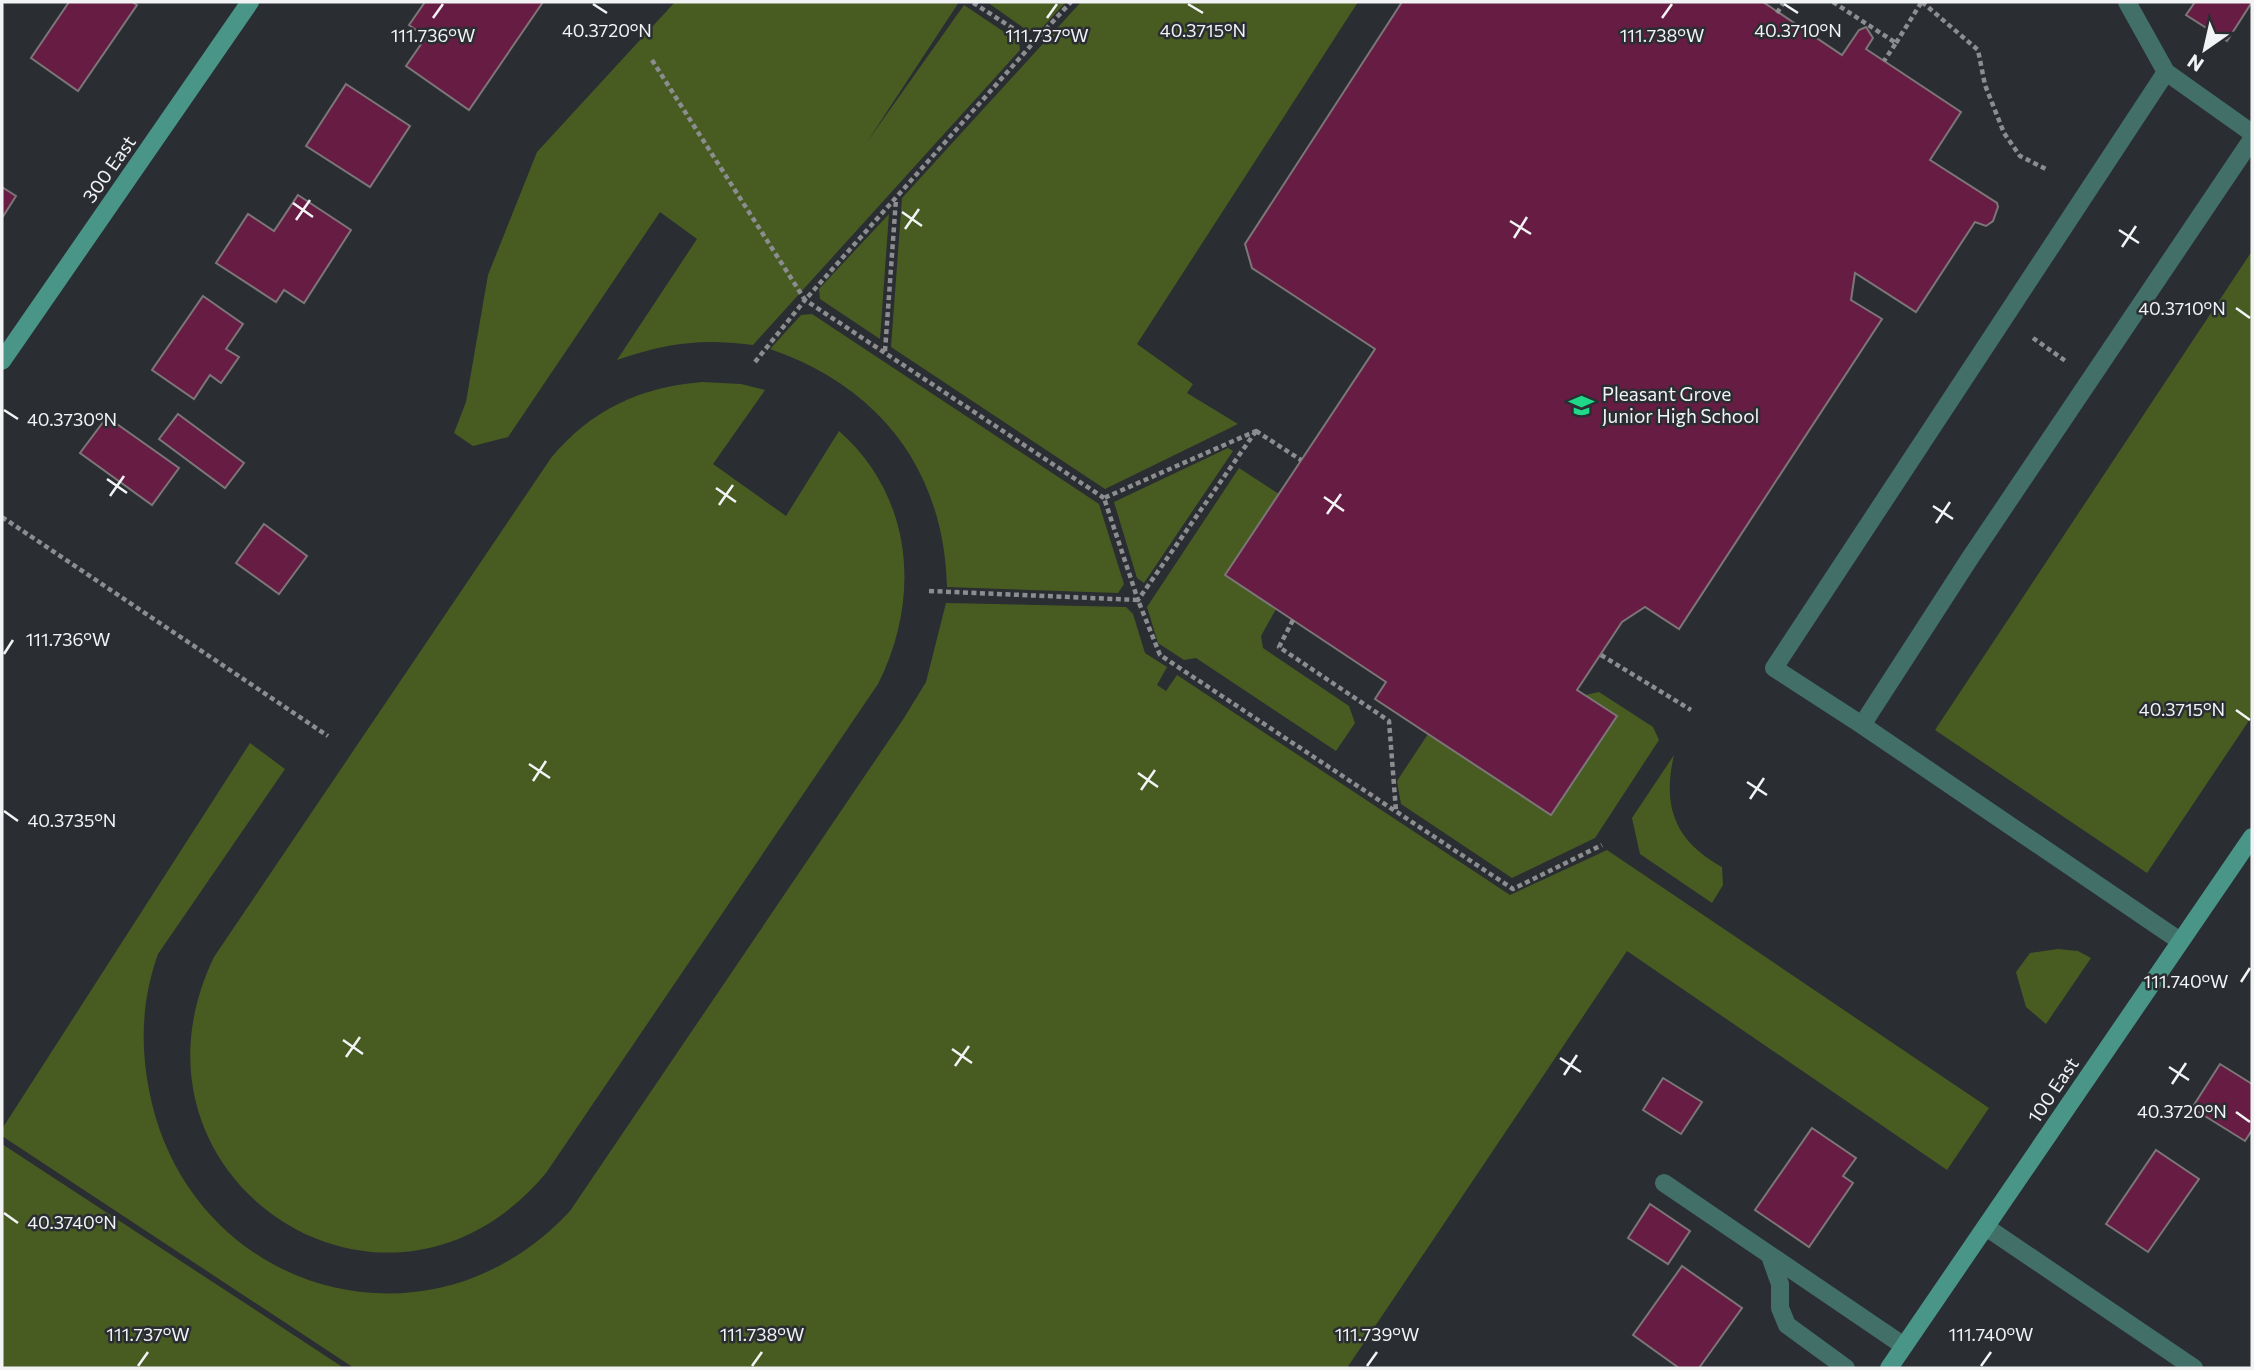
<svg xmlns="http://www.w3.org/2000/svg" width="2254" height="1370" font-family="Commissioner,sans-serif">
	<style>
		.green { fill: #485c22 }
		.building { fill: #671c43; stroke: #7c7678; stroke-width: 2 }
		.lines { fill: none; stroke-linecap: round; stroke-linejoin: round }
		.path { stroke: #8b8d90; stroke-width: 4.5; stroke-dasharray: 5 3.5; stroke-linecap: butt }
		.lane { stroke: #426f67; stroke-width: 18 }
		.street { stroke: #426f67; stroke-width: 18 }
		.secondary { stroke: #499588; stroke-width: 18 }
		.ticks { fill: none; stroke: #f1f3f5; stroke-width: 2.5 }
		.labels { text-anchor: middle; stroke-width: 5; stroke-linejoin: round; paint-order: stroke }
		.street-label { font-size: 19px; fill: #f1f3f5; stroke: #2a2d31 }
		.poi-label { font-size: 19px; fill: #f1f3f5; stroke: #2a2d31; text-anchor: start }
		.ticks-label { font-size: 18px; text-anchor: middle; fill: #f1f3f5; stroke: #2a2d31; stroke-width: 5; stroke-linejoin: round; paint-order: stroke }
	</style>
	<rect width="100%" height="100%" fill="#2a2d31"/>
	<!-- green -->
	<path class="green" d="M 675,2 L 959,2 L 867,142 L 964,5 L 1019,42 L 1020,50 L 753,345 C 701,338 666,343 617,360 L 697,239 L 660,212 L 508,437 L 473,446 L 454,433 L 466,402 L 488,275 L 537,152 Z
		M 987,2 L 1066,2 L 1041,29 L 1028,31 Z
		M 1081,2 L 1358,2 L 1137,344 L 1193,384 L 1187,393 L 1238,424 L 1105,489 L 891,347 L 902,198 Z
		M 889,214 L 880,339 L 820,299 L 819,289 Z
		M 2252,251 L 2252,716 L 2147,873 L 1935,730 Z
		M 812,314 L 1099,504 L 1124,584 L 1118,593 L 947,587 C 944,470 880,387 770,349 L 801,315 Z
		M 702,382 L 741,384 L 765,390 L 713,464 L 786,516 L 839,431 C 914,497 921,599 878,684 L 546,1173 C 387,1364 107,1179 214,957 L 551,458 C 591,410 640,387 702,382 Z
		M 1228,448 L 1233,451 L 1144,583 L 1137,578 L 1114,502 Z
		M 1239,468 L 1279,494 L 1276,609 L 1261,636 L 1263,648 L 1349,706 L 1355,723 L 1336,751 L 1196,658 L 1184,660 L 1158,643 L 1147,607 Z
		M 946,603 L 1126,607 L 1133,614 L 1145,653 L 1167,667 L 1157,685 L 1166,691 L 1177,675 L 1510,895 L 1607,850 L 1989,1108 L 1947,1170 L 1627,951 L 1347,1368 L 354,1368 L 2,1136 L 2,1129 L 250,743 L 285,769 L 158,954 C 142,999 140,1043 149,1090 C 188,1293 429,1364 570,1211 L 904,718 L 926,682 Z
		M 1599,692 L 1653,727 L 1659,740 L 1595,838 L 1512,878 L 1401,804 L 1397,781 L 1428,734 L 1551,815 L 1616,716 L 1585,695 Z
		M 1674,755 C 1662,807 1675,841 1722,867 L 1723,885 L 1712,903 L 1640,854 L 1632,818 Z
		M 2058,949 L 2078,951 L 2091,958 L 2046,1024 L 2026,1007 L 2016,972 L 2030,953 Z
		M 2,1144 L 344,1368 L 2,1368 Z"/>
	<!-- building -->
	<path class="building" d="M 69,2 L 132,2 L 137,5 L 78,91 L 31,58 Z
		M 425,2 L 543,2 L 469,110 L 406,66 L 426,37 L 409,25 Z
		M 1402,2 L 1763,2 L 1842,55 L 1859,30 L 1866,27 L 1873,38 L 1866,49 L 1961,112 L 1930,160 L 1997,203 L 1998,207 L 1993,221 L 1986,226 L 1975,222 L 1916,312 L 1855,273 L 1851,300 L 1882,319 L 1679,629 L 1645,607 L 1622,622 L 1577,690 L 1617,716 L 1551,815 L 1375,699 L 1386,682 L 1225,575 L 1375,349 L 1252,268 L 1245,244 Z
		M 2195,2 L 2252,2 L 2227,41 L 2186,15 Z
		M 346,84 L 410,126 L 370,187 L 306,146 Z
		M 2,187 L 16,196 L 2,218 Z
		M 298,195 L 351,230 L 304,303 L 284,290 L 276,302 L 216,263 L 248,214 L 274,231 Z
		M 203,296 L 243,324 L 226,349 L 239,357 L 221,383 L 210,375 L 194,399 L 152,370 Z
		M 178,414 L 244,463 L 225,488 L 159,439 Z
		M 107,417 L 179,468 L 152,505 L 80,453 Z
		M 264,524 L 307,556 L 279,594 L 236,563 Z
		M 2220,1064 L 2252,1084 L 2252,1130 L 2245,1141 L 2192,1108 Z
		M 1663,1078 L 1702,1102 L 1681,1134 L 1643,1110 Z
		M 1812,1128 L 1856,1158 L 1843,1176 L 1853,1183 L 1809,1247 L 1755,1210 Z
		M 2156,1150 L 2199,1179 L 2148,1252 L 2106,1224 Z
		M 1650,1204 L 1690,1231 L 1668,1264 L 1628,1238 Z
		M 1682,1266 L 1742,1308 L 1699,1368 L 1679,1368 L 1633,1335 Z"/>
	<g class="lines">
		<!-- path -->
		<path class="path" d="M 1833,2 L 1896,43 L 1884,61
			M 1922,2 L 1978,50 L 1985,85 L 2004,133 L 2020,156 L 2048,170
			M 1777,13 L 1784,2
			M 1034,42 L 1071,2
			M 1896,43 L 1921,3
			M 652,60 L 805,300 L 1034,42 L 972,2
			M 2033,338 L 2067,362
			M 885,351 L 896,199
			M 755,362 L 805,300 L 1104,498
			M 1256,431 L 1138,600 L 1104,498 Z
			M 1256,431 L 1301,460
			M 2,517 L 328,736
			M 929,591 L 1138,600 L 1160,655 L 1513,889 L 1602,845
			M 1293,620 L 1279,647 L 1389,721 L 1396,811
			M 1601,655 L 1691,710"/>
		<!-- lane -->
		<path class="lane" d="M 2166,72 L 2252,133
			M 1862,725 L 1774,668 L 2166,72 L 2127,2
			M 2180,941 L 1862,725 L 1970,558 L 2252,139
			M 1986,1227 L 2194,1368"/>
		<!-- street -->
		<path class="street" d="M 1664,1183 L 1904,1346
			M 1770,1256 L 1780,1284 L 1780,1308 L 1787,1325 L 1846,1368"/>
		<!-- secondary -->
		<path class="secondary" d="M 2,361 L 250,2
			M 1889,1368 L 2252,837"/>
	</g>
	<!-- ticks -->
	<path class="ticks" d="M 593,4 L 607,13M 1188,4 L 1203,13M 1784,4 L 1798,13M 433,18 L 443,4M 1047,18 L 1057,4M 1662,18 L 1672,4M 293,203 L 313,217M 902,212 L 922,226M 296,220 L 310,200M 1510,221 L 1531,234M 905,229 L 919,209M 2119,230 L 2139,243M 1514,238 L 1527,217M 2122,247 L 2136,226M 2236,308 L 2250,318M 4,410 L 18,419M 107,479 L 127,493M 716,488 L 736,502M 110,496 L 124,476M 1324,497 L 1344,511M 719,505 L 733,485M 1933,506 L 1953,519M 1327,514 L 1341,494M 1936,523 L 1950,502M 4,654 L 13,640M 2236,710 L 2250,720M 529,764 L 550,778M 1138,773 L 1158,787M 533,781 L 546,761M 1747,782 L 1767,795M 1141,790 L 1155,770M 1750,799 L 1764,778M 4,811 L 18,821M 2241,982 L 2250,968M 343,1040 L 363,1054M 952,1049 L 972,1063M 346,1057 L 360,1037M 1560,1058 L 1581,1072M 955,1066 L 969,1046M 2169,1067 L 2189,1080M 1564,1075 L 1577,1055M 2172,1084 L 2186,1063M 2236,1112 L 2250,1122M 4,1213 L 18,1223M 138,1366 L 148,1352M 752,1366 L 762,1352M 1367,1366 L 1377,1352M 1981,1366 L 1991,1352"/>
	<!-- icons -->
	<defs>
		<symbol id="school-bare" viewBox="-9 -9 18 18"><path d="M0-5L7-2L0 1L-7-2ZM-4 1L0 2.5L4 1V4Q0 6-4 4Z" fill="#20d887" stroke="#2a2d31" stroke-width="2.5" paint-order="stroke"/></symbol>
	</defs>
	<g fill-rule="evenodd">
		<use href="#school-bare" x="1564" y="388" width="35" height="35"/>
	</g>
	<g class="labels">
		<!-- street labels -->
		<g class="street-label">
			<text transform="translate(109 169) rotate(-55)" y="7">300 East</text>
			<text transform="translate(2053 1090) rotate(-56)" y="7">100 East</text>
		</g>
		<!-- poi labels -->
		<g class="poi-label">
			<text x="1602" y="401">Pleasant Grove<tspan x="1602" dy="22">Junior High School</tspan></text>
		</g>
	</g>
	<g class="ticks-label">
		<text x="607" y="37">40.3720°N</text>
		<text x="1203" y="37">40.3715°N</text>
		<text x="1798" y="37">40.3710°N</text>
		<text x="433" y="42">111.736°W</text>
		<text x="1047" y="42">111.737°W</text>
		<text x="1662" y="42">111.738°W</text>
		<text x="2182" y="315">40.3710°N</text>
		<text x="72" y="426">40.3730°N</text>
		<text x="68" y="646">111.736°W</text>
		<text x="2182" y="716">40.3715°N</text>
		<text x="72" y="827">40.3735°N</text>
		<text x="2186" y="988">111.740°W</text>
		<text x="2182" y="1118">40.3720°N</text>
		<text x="72" y="1229">40.3740°N</text>
		<text x="148" y="1341">111.737°W</text>
		<text x="762" y="1341">111.738°W</text>
		<text x="1377" y="1341">111.739°W</text>
		<text x="1991" y="1341">111.740°W</text>
	</g>
	<!-- border -->
	<rect width="2254" height="1370" fill="none" stroke="#f1f3f5" stroke-width="7"/>
	<!-- north arrow -->
	<g transform="translate(2205 49) rotate(214)" stroke="#2a2d31" stroke-width="5" paint-order="stroke">
	<path d="M0-5L12 26L0 18L-12 26Z" fill="#f1f3f5"/>
	<text y="-10" font-size="19" font-weight="bold" text-anchor="middle" fill="#f1f3f5">N</text>
	</g>
</svg>
